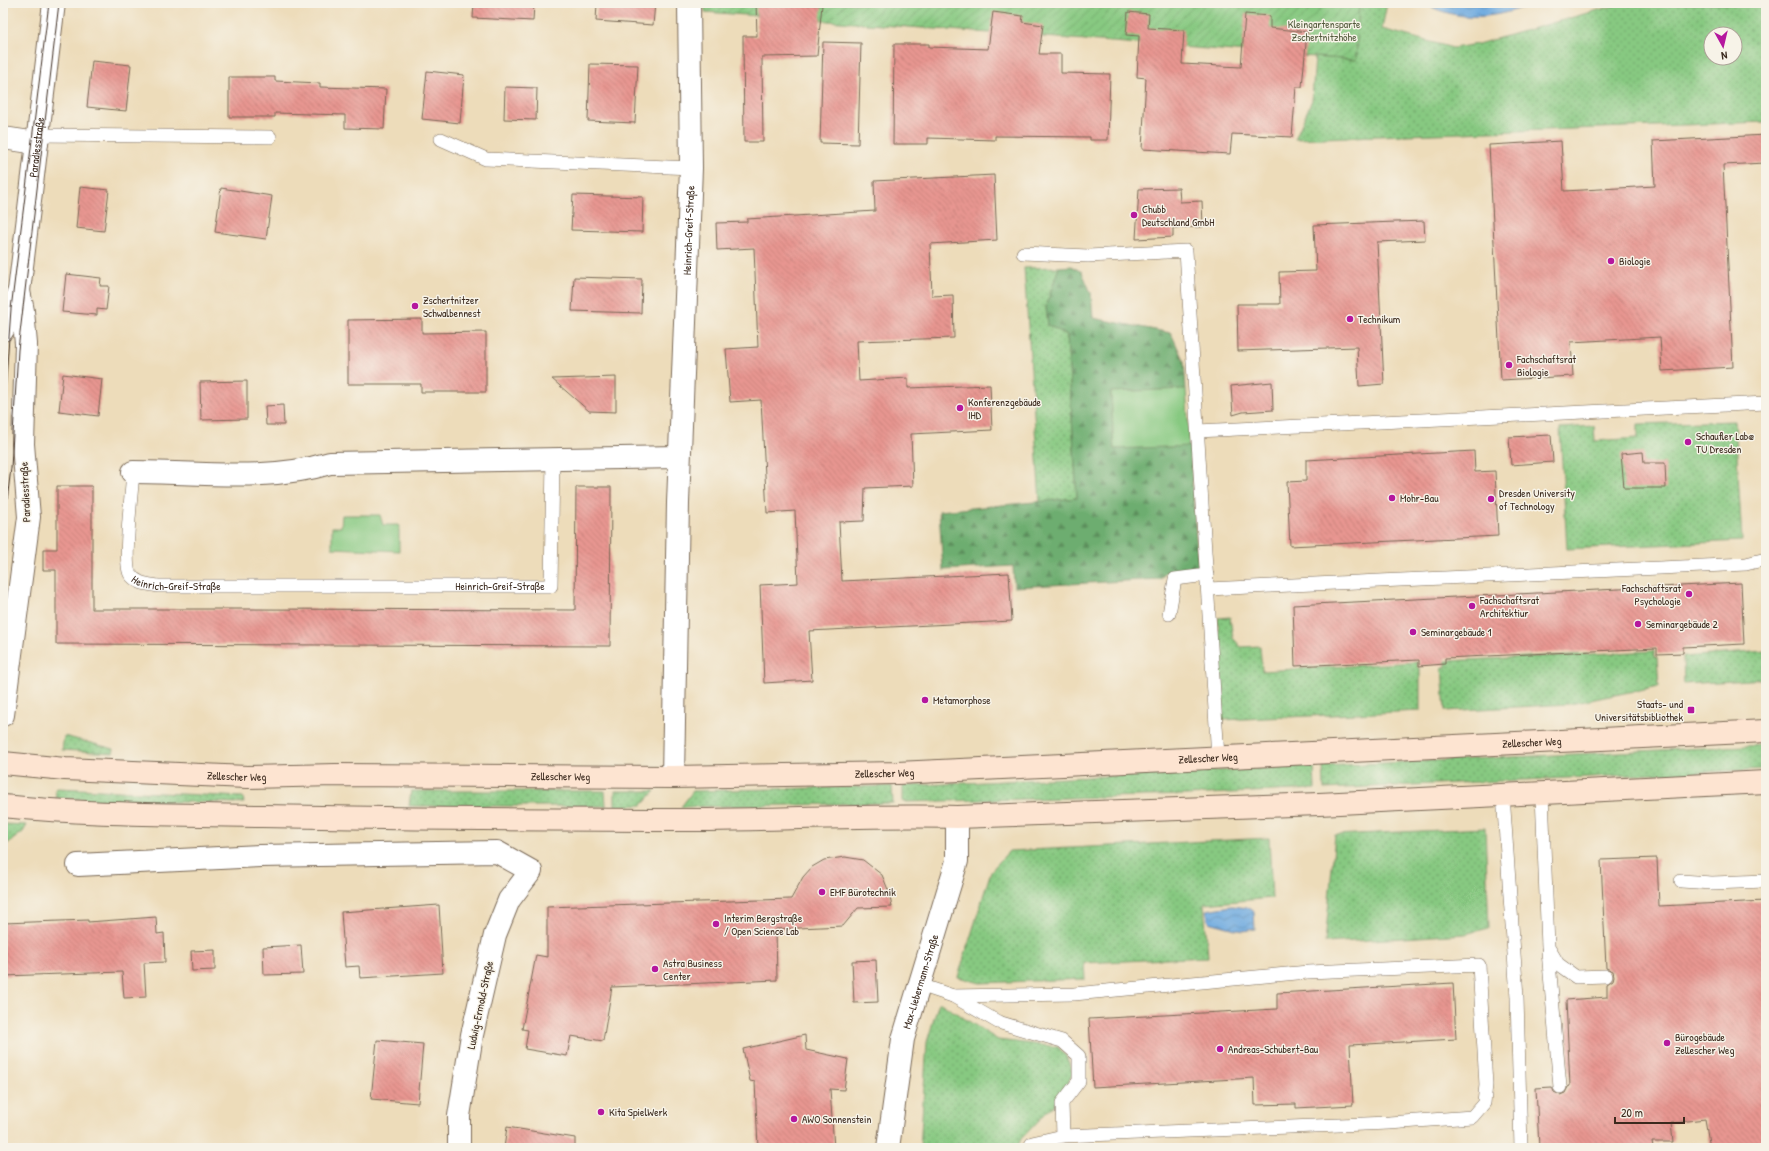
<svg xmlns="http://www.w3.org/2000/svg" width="1769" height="1151" font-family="'Patrick Hand',sans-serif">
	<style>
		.grass { fill: url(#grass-dots); stroke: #617a50; fill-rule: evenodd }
		.forest { fill: url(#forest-firs); stroke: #546c46 }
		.park { fill: #87c981; stroke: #617a50 }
		.garden { fill: url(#garden-furrows); stroke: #617a50 }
		.water { fill: url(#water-waves); stroke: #556a7f }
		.building { fill: url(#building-back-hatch) }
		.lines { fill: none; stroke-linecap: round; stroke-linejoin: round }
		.service-casing { stroke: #796855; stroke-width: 14 }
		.minor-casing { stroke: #796855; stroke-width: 24 }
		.secondary-casing { stroke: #796855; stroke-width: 24 }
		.service { stroke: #fff; stroke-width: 13 }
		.minor { stroke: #fff; stroke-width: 22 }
		.secondary { stroke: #fde4d1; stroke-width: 22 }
		.tram { stroke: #3b2a1e; stroke-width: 1 }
		.poi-dot { fill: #b5179e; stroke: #f7f3e8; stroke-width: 1.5 }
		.labels { text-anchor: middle; stroke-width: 3; stroke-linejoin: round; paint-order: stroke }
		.park-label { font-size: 11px; fill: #525a3c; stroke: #f7f3e8 }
		.street-label { font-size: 11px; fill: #3b2a1e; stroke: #f7f3e8 }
		.poi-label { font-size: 11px; fill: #3b2a1e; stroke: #f7f3e8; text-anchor: start }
	</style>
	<defs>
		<pattern id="grass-dots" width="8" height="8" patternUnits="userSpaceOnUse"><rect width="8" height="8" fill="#87c981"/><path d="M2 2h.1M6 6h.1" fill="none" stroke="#70a369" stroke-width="1.8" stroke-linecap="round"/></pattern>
		<pattern id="forest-firs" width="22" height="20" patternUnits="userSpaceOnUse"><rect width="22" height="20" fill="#6dad6f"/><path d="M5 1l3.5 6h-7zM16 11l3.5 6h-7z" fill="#5b8d5b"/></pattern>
		<pattern id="garden-furrows" width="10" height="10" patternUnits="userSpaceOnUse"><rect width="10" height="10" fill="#87c981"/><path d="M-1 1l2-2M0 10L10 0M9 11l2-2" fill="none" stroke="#70a369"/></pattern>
		<pattern id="water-waves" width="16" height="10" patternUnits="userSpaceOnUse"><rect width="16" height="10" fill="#6fabe0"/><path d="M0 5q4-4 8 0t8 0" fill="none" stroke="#5c8bb5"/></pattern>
		<pattern id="building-back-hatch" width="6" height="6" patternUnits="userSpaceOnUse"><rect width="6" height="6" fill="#e89691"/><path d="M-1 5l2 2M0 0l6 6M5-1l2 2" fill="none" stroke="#bd7b76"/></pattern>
	</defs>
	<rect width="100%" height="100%" fill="#f7f3e8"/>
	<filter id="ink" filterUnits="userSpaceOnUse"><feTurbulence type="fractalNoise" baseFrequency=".025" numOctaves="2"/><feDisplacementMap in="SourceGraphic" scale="8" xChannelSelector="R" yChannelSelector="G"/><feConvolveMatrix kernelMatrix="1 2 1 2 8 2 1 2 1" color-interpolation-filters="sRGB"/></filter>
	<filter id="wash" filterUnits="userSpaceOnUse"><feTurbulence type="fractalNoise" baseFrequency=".012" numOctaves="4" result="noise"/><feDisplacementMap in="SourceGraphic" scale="16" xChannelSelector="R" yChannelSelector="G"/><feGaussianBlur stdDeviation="0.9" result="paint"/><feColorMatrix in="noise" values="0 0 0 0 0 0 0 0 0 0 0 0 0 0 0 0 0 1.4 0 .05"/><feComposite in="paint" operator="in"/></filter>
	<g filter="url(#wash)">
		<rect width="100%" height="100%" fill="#eddcba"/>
		<!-- grass -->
		<path class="grass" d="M 1359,3 L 1387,3 L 1382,29 L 1453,48 L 1478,44 L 1623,3 L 1766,4 L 1766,122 L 1295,139 L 1312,100 L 1315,57 L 1356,60 ZM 1711,34 L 1735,34 L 1735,58 L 1711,58 Z
			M 1059,267 L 1046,306 L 1048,325 L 1067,335 L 1077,498 L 1040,502 L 1024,268 Z
			M 1735,421 L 1742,541 L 1567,549 L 1560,428 L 1594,426 L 1595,441 L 1638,438 L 1638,424 Z
			M 1230,617 L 1233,638 L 1241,647 L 1260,646 L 1262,671 L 1417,662 L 1418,668 L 1420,669 L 1420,711 L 1222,720 L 1218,618 Z
			M 1654,651 L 1655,657 L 1657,657 L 1659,686 L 1570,704 L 1445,711 L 1442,667 L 1446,667 L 1446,661 Z
			M 1766,651 L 1766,679 L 1684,684 L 1683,657 Z
			M 64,736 L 114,749 L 113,753 L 62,750 Z
			M 1766,745 L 1766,769 L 1324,789 L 1323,766 Z
			M 1314,766 L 1315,789 L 1187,795 L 903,802 L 903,786 Z
			M 892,786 L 893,803 L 681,807 L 693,791 Z
			M 58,788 L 243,797 L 244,803 L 120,801 L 56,798 L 55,789 Z
			M 411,791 L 605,791 L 606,806 L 409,806 Z
			M 615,791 L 655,791 L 642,805 L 615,806 Z
			M 3,824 L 27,825 L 23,832 L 3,847 Z
			M 1485,828 L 1489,928 L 1465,934 L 1325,943 L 1335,835 Z
			M 1269,838 L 1272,898 L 1204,904 L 1208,957 L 1084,963 L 1085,979 L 980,983 L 958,977 L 991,871 L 1009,851 Z
			M 939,1002 L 998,1040 L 1058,1047 L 1066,1056 L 1073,1073 L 1061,1097 L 1021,1139 L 1017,1148 L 920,1148 L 927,1042 Z"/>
		<!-- forest -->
		<path class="forest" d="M 1071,266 L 1082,272 L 1091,293 L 1093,318 L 1171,333 L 1184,362 L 1186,389 L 1111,392 L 1114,449 L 1190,446 L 1198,568 L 1165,573 L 1161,579 L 1014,587 L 1013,566 L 943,570 L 939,511 L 1077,498 L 1067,335 L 1048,325 L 1046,306 L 1059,267 Z"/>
		<!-- park -->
		<path class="park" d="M 1186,389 L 1190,446 L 1114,449 L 1111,392 Z
			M 342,515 L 380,515 L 383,525 L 399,525 L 399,551 L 332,548 L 332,527 L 341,527 Z"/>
		<!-- garden -->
		<path class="garden" d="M 705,3 L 1359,3 L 1356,60 L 705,12 Z"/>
		<!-- water -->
		<path class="water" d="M 1423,3 L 1535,3 C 1496,19 1460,23 1423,3 Z
			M 1232,906 L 1248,908 L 1254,912 L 1255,929 L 1243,931 L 1209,922 L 1206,910 Z"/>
		<g id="blocks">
			<!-- building -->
			<path class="building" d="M 474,3 L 534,3 L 533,21 L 473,18 Z
				M 597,3 L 655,3 L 653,25 L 596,21 Z
				M 756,3 L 822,5 L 817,56 L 762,57 L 763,142 L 744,142 L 743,36 L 757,36 Z
				M 993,12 L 1023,16 L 1022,22 L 1043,25 L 1039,54 L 1061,54 L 1061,73 L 1110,74 L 1108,140 L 1090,140 L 1090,137 L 995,136 L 995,140 L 928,138 L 928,144 L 893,144 L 894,44 L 929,44 L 929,47 L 988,49 Z
				M 1128,12 L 1149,14 L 1148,28 L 1184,30 L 1182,64 L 1241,67 L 1245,14 L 1270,16 L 1270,28 L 1307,32 L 1302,87 L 1296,87 L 1292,137 L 1232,134 L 1230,154 L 1142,149 L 1146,78 L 1137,77 L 1139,36 L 1126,35 Z
				M 823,42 L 861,43 L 858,144 L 820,143 Z
				M 92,61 L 131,65 L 126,111 L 87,107 Z
				M 590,64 L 638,65 L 635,123 L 588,121 Z
				M 427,71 L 464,75 L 460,123 L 422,119 Z
				M 229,77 L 275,77 L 275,81 L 320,83 L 320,87 L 386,89 L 384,129 L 345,128 L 345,115 L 275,113 L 275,117 L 229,117 Z
				M 505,87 L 537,88 L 536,120 L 504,119 Z
				M 1766,135 L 1766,163 L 1723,165 L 1733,367 L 1662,371 L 1660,337 L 1571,342 L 1573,376 L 1501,380 L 1489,145 L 1561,141 L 1564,191 L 1655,186 L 1653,141 Z
				M 994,175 L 997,240 L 930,244 L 932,296 L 953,295 L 954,338 L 857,341 L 859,381 L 908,378 L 908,388 L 990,385 L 992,430 L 911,434 L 913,486 L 865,488 L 864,521 L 839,522 L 842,581 L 1009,573 L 1012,621 L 809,631 L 812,680 L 764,683 L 760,585 L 798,583 L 795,511 L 767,513 L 761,400 L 730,402 L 726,349 L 758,347 L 754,248 L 717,250 L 716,223 L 747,222 L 747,219 L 875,211 L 874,181 Z
				M 80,187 L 109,190 L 104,231 L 76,228 Z
				M 221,188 L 272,196 L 266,239 L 215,232 Z
				M 1179,188 L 1180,202 L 1202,201 L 1203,227 L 1173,228 L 1173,237 L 1136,239 L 1139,189 Z
				M 573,195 L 643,197 L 642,232 L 571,230 Z
				M 1424,221 L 1425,240 L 1377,242 L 1384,384 L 1359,386 L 1357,347 L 1238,351 L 1237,304 L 1280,304 L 1279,272 L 1316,271 L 1314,225 Z
				M 66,274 L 101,278 L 100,286 L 109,286 L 106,310 L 97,309 L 97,315 L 62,312 Z
				M 574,277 L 642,279 L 641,313 L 572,311 Z
				M 422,319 L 422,333 L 486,332 L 486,392 L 421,392 L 421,384 L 348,384 L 348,320 Z
				M 63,374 L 102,379 L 98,416 L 59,411 Z
				M 616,377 L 616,412 L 589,411 L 552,379 Z
				M 247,381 L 247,419 L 201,420 L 200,382 Z
				M 1272,382 L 1273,410 L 1243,412 L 1233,415 L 1231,386 Z
				M 283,405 L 284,425 L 266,425 L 265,406 Z
				M 1551,435 L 1553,462 L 1511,465 L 1509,437 Z
				M 1474,451 L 1475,472 L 1495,471 L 1498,536 L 1290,546 L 1287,482 L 1306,481 L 1306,460 Z
				M 1643,452 L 1644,463 L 1665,463 L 1666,488 L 1624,488 L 1621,454 Z
				M 57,486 L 92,486 L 92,609 L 247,609 L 575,610 L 576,487 L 611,487 L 610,646 L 56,644 L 56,570 L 43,570 L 43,549 L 57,549 Z
				M 1741,583 L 1744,644 L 1683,647 L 1683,653 L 1657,654 L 1657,648 L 1445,658 L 1445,664 L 1419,666 L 1419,660 L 1295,666 L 1293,605 Z
				M 845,857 L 863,860 L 882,875 L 889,892 L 892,907 L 858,908 L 843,926 L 776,929 L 777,980 L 612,987 L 603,1041 L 571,1036 L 567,1056 L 525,1049 L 528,1030 L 522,1029 L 536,955 L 547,957 L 547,907 L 791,899 L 803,877 L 812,867 L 824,860 Z
				M 1657,858 L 1659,906 L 1766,901 L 1766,1148 L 1710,1148 L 1705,1119 L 1671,1123 L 1673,1142 L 1652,1142 L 1653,1148 L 1539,1148 L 1536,1088 L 1552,1087 L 1554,1092 L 1560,1095 L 1565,1093 L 1568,1087 L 1570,1086 L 1566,1000 L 1607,997 L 1607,984 L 1613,980 L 1614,976 L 1613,971 L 1606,968 L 1601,860 Z
				M 439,905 L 443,973 L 360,978 L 359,966 L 345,967 L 341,912 Z
				M 156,917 L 157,934 L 164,933 L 165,962 L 144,963 L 146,997 L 124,998 L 122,972 L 3,976 L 3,923 L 88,920 L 88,922 Z
				M 301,945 L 303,974 L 264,975 L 263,947 Z
				M 215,950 L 215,970 L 192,971 L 191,951 Z
				M 876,960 L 878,1002 L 854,1003 L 852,961 Z
				M 1453,983 L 1456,1039 L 1350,1045 L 1353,1105 L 1296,1108 L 1296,1104 L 1255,1105 L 1254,1078 L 1093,1087 L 1089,1019 L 1277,1009 L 1277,993 Z
				M 805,1035 L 806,1050 L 848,1059 L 844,1090 L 830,1089 L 834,1148 L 758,1148 L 755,1082 L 750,1081 L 743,1049 Z
				M 377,1040 L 423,1044 L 418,1103 L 371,1099 Z
				M 507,1127 L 575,1138 L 575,1148 L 504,1148 Z"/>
		</g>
	</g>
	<g filter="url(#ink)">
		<use href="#blocks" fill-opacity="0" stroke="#796855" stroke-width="1"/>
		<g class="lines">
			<defs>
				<g id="service">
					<path d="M 38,135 L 270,137"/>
					<path d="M 441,139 L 486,159 L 691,168"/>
					<path d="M 1023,253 L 1088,256 L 1186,251 L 1218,757"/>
					<path d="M 1198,431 L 1766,403"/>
					<path id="s1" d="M 133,472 C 132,489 123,564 130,574 C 137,584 147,584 158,586 L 551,586 L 553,459"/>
					<path d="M 1208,589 L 1746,564 L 1766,559"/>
					<path d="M 1169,614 L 1175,579 L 1207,575"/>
					<path d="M 1542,794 L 1548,947 L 1558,964 L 1576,977 L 1606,976"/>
					<path d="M 1503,795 L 1517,997 L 1521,1148"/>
					<path d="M 1681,881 L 1712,883 L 1766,881"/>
					<path d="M 1548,951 L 1560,1087"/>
					<path d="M 920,985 L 953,996 L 998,1022 L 1062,1041 L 1079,1056 L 1079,1081 L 1062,1103 L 1063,1136"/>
					<path d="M 953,996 L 1074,994 L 1308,972 L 1479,965 L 1486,1085 L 1484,1103 L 1472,1117 L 1389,1123 L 1063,1136 L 1032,1143 L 1029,1148"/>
				</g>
				<g id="minor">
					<path d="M 3,138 L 37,143"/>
					<path id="s2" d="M 3,330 L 19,291 L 54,3"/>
					<path d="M 133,472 C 197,472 269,482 330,463 L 679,457"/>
					<path d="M 3,715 L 29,517 L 23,444 L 26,344 L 23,311 L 19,291"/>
					<path id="s3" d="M 673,777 L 678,503 L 691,168 L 689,3"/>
					<path d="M 78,865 L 260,856 L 497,852 L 531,871 L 509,900 L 495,935 L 472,1035 L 459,1116 L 459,1148"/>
					<path id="s4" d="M 888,1148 L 903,1039 L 957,861 L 957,817"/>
				</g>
				<g id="secondary">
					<path id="s5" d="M 3,763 L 65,769 L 247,777 L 335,775 L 673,777 L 897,773 L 1766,731"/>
					<path d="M 3,806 C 89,815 176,814 262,816 C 410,819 559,820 708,820 C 791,819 874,815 957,817 L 1319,804 L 1766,782"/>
				</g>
			</defs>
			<!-- service casing -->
			<use href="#service" class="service-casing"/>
			<!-- minor casing -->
			<use href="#minor" class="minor-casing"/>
			<!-- secondary casing -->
			<use href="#secondary" class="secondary-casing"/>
			<!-- service -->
			<use href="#service" class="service"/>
			<!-- minor -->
			<use href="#minor" class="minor"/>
			<!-- secondary -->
			<use href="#secondary" class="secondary"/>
			<!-- tram -->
			<path class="tram" d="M 3,421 L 11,309 L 49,3
				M 3,533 L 11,468 L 18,350 L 59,3"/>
		</g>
	</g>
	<!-- markers -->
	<g class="poi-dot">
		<circle cx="1134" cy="215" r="4"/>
		<circle cx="1611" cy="261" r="4"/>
		<circle cx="415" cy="306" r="4"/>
		<circle cx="1350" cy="319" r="4"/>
		<circle cx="1509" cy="365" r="4"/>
		<circle cx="960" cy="408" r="4"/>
		<circle cx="1688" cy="442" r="4"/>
		<circle cx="1392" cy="498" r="4"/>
		<circle cx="1491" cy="499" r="4"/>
		<circle cx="1689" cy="594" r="4"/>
		<circle cx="1472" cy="606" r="4"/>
		<circle cx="1638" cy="624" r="4"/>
		<circle cx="1413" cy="632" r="4"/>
		<circle cx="925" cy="700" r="4"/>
		<rect x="1687" y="706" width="8" height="8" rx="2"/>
		<circle cx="822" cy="892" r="4"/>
		<circle cx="716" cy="924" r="4"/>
		<circle cx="655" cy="969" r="4"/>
		<circle cx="1667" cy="1043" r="4"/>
		<circle cx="1220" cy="1049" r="4"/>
		<circle cx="601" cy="1112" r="4"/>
		<circle cx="794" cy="1119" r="4"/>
	</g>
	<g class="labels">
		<!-- park labels -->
		<g class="park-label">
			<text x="1324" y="28">Kleingartensparte<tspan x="1324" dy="13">Zschertnitzhöhe</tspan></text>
		</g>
		<!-- street labels -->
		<g class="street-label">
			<text dy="4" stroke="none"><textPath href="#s2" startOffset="187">Paradiesstraße</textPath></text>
			<text dy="4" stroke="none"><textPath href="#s3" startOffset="547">Heinrich-Greif-Straße</textPath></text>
			<text transform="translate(25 492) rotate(-93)" y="4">Paradiesstraße</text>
			<text dy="4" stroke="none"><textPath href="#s1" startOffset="152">Heinrich-Greif-Straße</textPath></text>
			<text dy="4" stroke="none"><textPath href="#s1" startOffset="476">Heinrich-Greif-Straße</textPath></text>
			<text dy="4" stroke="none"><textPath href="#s5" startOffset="1530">Zellescher Weg</textPath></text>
			<text dy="4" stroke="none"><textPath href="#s5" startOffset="1206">Zellescher Weg</textPath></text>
			<text dy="4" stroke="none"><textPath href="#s5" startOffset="882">Zellescher Weg</textPath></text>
			<text dy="4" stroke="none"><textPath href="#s5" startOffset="234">Zellescher Weg</textPath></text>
			<text dy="4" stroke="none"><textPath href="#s5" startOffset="558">Zellescher Weg</textPath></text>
			<text dy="4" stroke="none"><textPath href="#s4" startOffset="170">Max-Liebermann-Straße</textPath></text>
			<text transform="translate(480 1005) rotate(-78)" y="4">Ludwig-Ermold-Straße</text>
		</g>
		<!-- poi labels -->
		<g class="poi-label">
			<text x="1142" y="213">Chubb<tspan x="1142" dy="13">Deutschland GmbH</tspan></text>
			<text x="1619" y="265">Biologie</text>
			<text x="423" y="304">Zschertnitzer<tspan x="423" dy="13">Schwalbennest</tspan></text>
			<text x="1358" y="323">Technikum</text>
			<text x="1517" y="363">Fachschaftsrat<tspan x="1517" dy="13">Biologie</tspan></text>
			<text x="968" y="406">Konferenzgebäude<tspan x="968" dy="13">IHD</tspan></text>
			<text x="1696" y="440">Schaufler Lab@<tspan x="1696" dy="13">TU Dresden</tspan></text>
			<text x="1499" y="497">Dresden University<tspan x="1499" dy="13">of Technology</tspan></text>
			<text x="1400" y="502">Mohr-Bau</text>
			<text x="1681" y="592" text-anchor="end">Fachschaftsrat<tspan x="1681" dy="13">Psychologie</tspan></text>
			<text x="1480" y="604">Fachschaftsrat<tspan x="1480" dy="13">Architektiur</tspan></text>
			<text x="1646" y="628">Seminargebäude 2</text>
			<text x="1421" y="636">Seminargebäude 1</text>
			<text x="933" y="704">Metamorphose</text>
			<text x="1683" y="708" text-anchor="end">Staats- und<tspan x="1683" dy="13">Universitätsbibliothek</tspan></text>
			<text x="830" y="896">EMF Bürotechnik</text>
			<text x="724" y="922">Interim Bergstraße<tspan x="724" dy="13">/ Open Science Lab</tspan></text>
			<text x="663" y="967">Astra Business<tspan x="663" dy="13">Center</tspan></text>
			<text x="1675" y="1041">Bürogebäude<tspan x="1675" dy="13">Zellescher Weg</tspan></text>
			<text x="1228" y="1053">Andreas-Schubert-Bau</text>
			<text x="609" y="1116">Kita SpielWerk</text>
			<text x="802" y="1123">AWO Sonnenstein</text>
		</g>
	</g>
	<!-- margin -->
	<rect width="1769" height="1151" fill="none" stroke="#f7f3e8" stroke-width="16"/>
	<!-- north arrow -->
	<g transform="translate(1723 46) rotate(172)"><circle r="19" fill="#f7f3e8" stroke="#aca397"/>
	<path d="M0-3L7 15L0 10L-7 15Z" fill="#b5179e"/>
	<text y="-6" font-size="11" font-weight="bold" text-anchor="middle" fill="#3b2a1e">N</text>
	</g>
	<!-- scale -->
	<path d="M1615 1117v6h69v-6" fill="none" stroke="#3b2a1e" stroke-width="2"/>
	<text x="1621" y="1117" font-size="12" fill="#3b2a1e" stroke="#f7f3e8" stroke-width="3" paint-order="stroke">20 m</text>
</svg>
